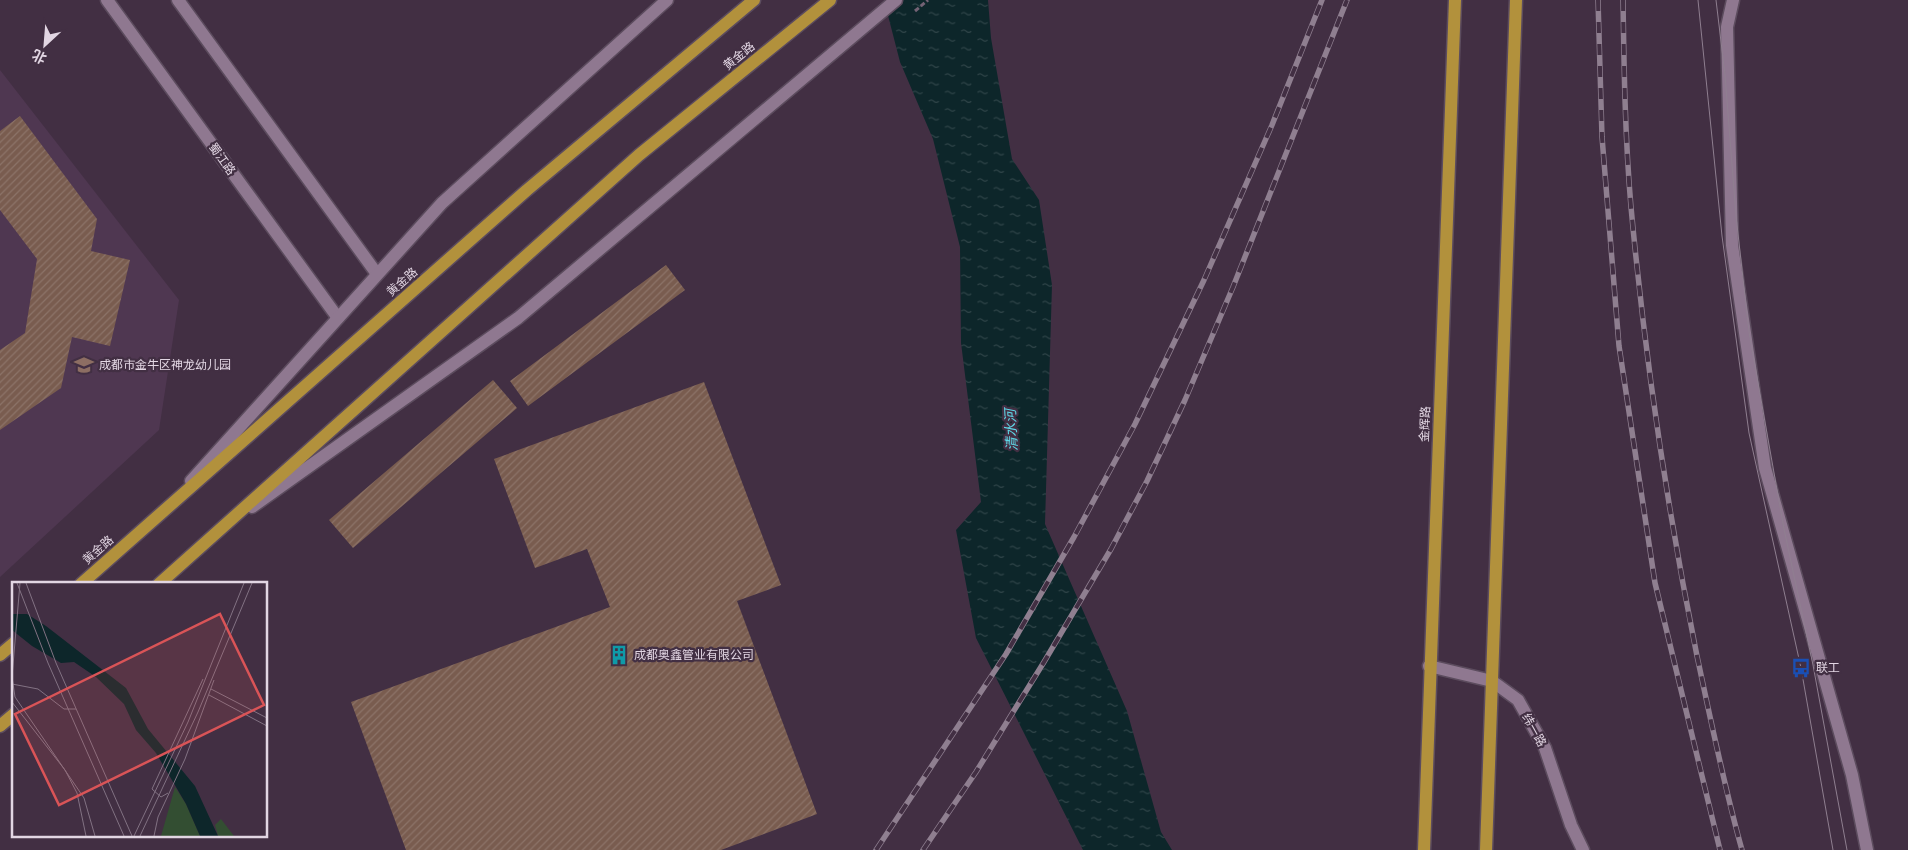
<svg xmlns="http://www.w3.org/2000/svg" width="1908" height="850" font-family="Manrope,'Noto Sans SC',sans-serif">
	<style>
		.built { fill: #4f3751 }
		.water { fill: url(#water-ripples) }
		.building { fill: url(#building-hatch) }
		.lines { fill: none; stroke-linecap: round; stroke-linejoin: round }
		.minor-casing { stroke: #5c4c5e; stroke-width: 15 }
		.tertiary-casing { stroke: #5c4c5e; stroke-width: 15 }
		.secondary-casing { stroke: #5c4c5e; stroke-width: 15 }
		.primary-casing { stroke: #5c4c5e; stroke-width: 15 }
		.path { stroke: #736274; stroke-width: 3; stroke-dasharray: 5 2.5; stroke-linecap: butt }
		.minor { stroke: #8f7890; stroke-width: 12 }
		.tertiary { stroke: #8f7890; stroke-width: 12 }
		.secondary { stroke: #8f7890; stroke-width: 12 }
		.primary { stroke: #b2913c; stroke-width: 12 }
		.tram { stroke: #8f7f90; stroke-width: 1 }
		.rail-casing { stroke: #8f7f90; stroke-width: 5.5 }
		.rail { stroke: #422f43; stroke-width: 4; stroke-dasharray: 11; stroke-linecap: butt }
		.labels { text-anchor: middle; stroke-width: 4.5; stroke-linejoin: round; paint-order: stroke }
		.street-label { font-size: 12px; fill: #e2d6e3; stroke: #422f43 }
		.poi-label { font-size: 12px; fill: #e2d6e3; stroke: #422f43; text-anchor: start }
		.water-label { font-size: 14px; font-style: italic; fill: #5fd8e7; stroke: #422f43 }
		.inset-road { fill: none; stroke: #827283; stroke-width: 1 }
		.view { fill: #d95457; fill-opacity: 0.15; stroke: #d95457; stroke-width: 2.5 }
		.inset-edge { fill: none; stroke: #e2d6e3; stroke-width: 2.5 }
	</style>
	<defs>
		<pattern id="water-ripples" width="26" height="14" patternUnits="userSpaceOnUse" patternTransform="scale(1.25)"><rect width="26" height="14" fill="#0d262a"/><path d="M2 4q2-2 4 0t4 0M15 11q2-2 4 0t4 0" fill="none" stroke="#304549"/></pattern>
		<pattern id="building-hatch" width="6" height="6" patternUnits="userSpaceOnUse" patternTransform="scale(1.25)"><rect width="6" height="6" fill="#795c4f"/><path d="M-1 1l2-2M0 6l6-6M5 7l2-2" fill="none" stroke="#8c7368"/></pattern>
	</defs>
	<rect width="100%" height="100%" fill="#422f43"/>
	<!-- built -->
	<path class="built" d="M 0,70 L 179,300 L 159,430 L 0,577 Z"/>
	<!-- water -->
	<path class="water" d="M 884,0 L 988,0 L 991,38 L 1012,159 L 1039,200 L 1052,285 L 1045,524 L 1127,711 L 1161,832 L 1172,850 L 1083,850 L 976,638 L 956,530 L 981,502 L 961,343 L 960,247 L 933,139 L 900,62 Z"/>
	<!-- building -->
	<path class="building" d="M 20,116 L 97,219 L 91,251 L 130,260 L 110,346 L 72,337 L 61,388 L 0,430 L 0,350 L 25,333 L 37,259 L 0,210 L 0,131 Z
		M 666,265 L 685,290 L 528,406 L 510,381 Z
		M 493,380 L 517,408 L 353,548 L 329,520 Z
		M 704,382 L 781,585 L 737,601 L 817,814 L 721,850 L 406,850 L 351,702 L 610,607 L 587,549 L 535,568 L 494,459 Z"/>
	<g class="lines">
		<defs>
			<path id="minor" d="M 1733,0 L 1727,27 L 1732,245 L 1765,468 L 1852,775 L 1867,850
				M 1429,666 L 1492,681 L 1518,700 L 1545,748 L 1571,825 L 1583,850"/>
			<path id="tertiary" d="M 107,0 L 338,318
				M 178,0 L 377,274"/>
			<path id="secondary" d="M 191,481 L 442,203 L 667,0
				M 252,507 L 518,318 L 896,0"/>
			<path id="primary" d="M 81,584 L 527,190 L 754,0
				M 159,584 L 639,155 L 830,0
				M 0,655 L 14,643
				M 0,726 L 14,714
				M 1424,850 L 1455,0
				M 1486,850 L 1516,0"/>
		</defs>
		<!-- minor casing -->
		<use href="#minor" class="minor-casing"/>
		<!-- tertiary casing -->
		<use href="#tertiary" class="tertiary-casing"/>
		<!-- secondary casing -->
		<use href="#secondary" class="secondary-casing"/>
		<!-- primary casing -->
		<use href="#primary" class="primary-casing"/>
		<!-- path -->
		<path class="path" d="M 915,11 L 928,0"/>
		<!-- minor -->
		<use href="#minor" class="minor"/>
		<!-- tertiary -->
		<use href="#tertiary" class="tertiary"/>
		<!-- secondary -->
		<use href="#secondary" class="secondary"/>
		<!-- primary -->
		<use href="#primary" class="primary"/>
		<!-- tram -->
		<path class="tram" d="M 1698,0 L 1722,236 L 1749,433 L 1801,668 L 1833,850
			M 1716,0 L 1725,75 L 1736,216 L 1749,332 L 1784,529 L 1813,665 L 1847,850"/>
		<defs>
			<path id="rail" d="M 1598,0 L 1602,137 L 1619,346 L 1655,583 L 1720,850
				M 1623,0 C 1624,69 1625,138 1631,207 C 1645,358 1667,508 1697,656 C 1711,721 1724,786 1742,850
				M 876,850 L 1006,654 L 1074,537 L 1135,424 L 1204,280 L 1272,125 L 1322,0
				M 923,850 L 976,772 L 1044,662 L 1111,549 L 1147,481 L 1185,400 L 1233,287 L 1347,0"/>
		</defs>
		<!-- rail casing -->
		<use href="#rail" class="rail-casing"/>
		<!-- rail -->
		<use href="#rail" class="rail"/>
	</g>
	<!-- icons -->
	<defs>
		<symbol id="school-bare" viewBox="-9 -9 18 18"><path d="M0-5L7-2L0 1L-7-2ZM-4 1L0 2.5L4 1V4Q0 6-4 4Z" fill="#8d6e63" stroke="#422f43" stroke-width="2.5" paint-order="stroke"/></symbol>
		<symbol id="building-bare" viewBox="-9 -9 18 18"><path d="M-4-6H4V6H1V3H-1V6H-4ZM-2.5-4.3h1.7v1.8h-1.7ZM.8-4.3h1.7v1.8H.8ZM-2.5-1h1.7V.8h-1.7ZM.8-1h1.7V.8H.8Z" fill="#0f9aa8" stroke="#422f43" stroke-width="2.5" paint-order="stroke"/></symbol>
		<symbol id="bus-bare" viewBox="-9 -9 18 18"><path d="M-5-6H5V4H4V6H2V4H-2V6H-4V4H-5ZM-3.5-4V0h7V-4ZM-3.5 1.2v1.5H-2V1.2ZM2 1.2v1.5H3.5V1.2Z" fill="#1a4fb4" stroke="#422f43" stroke-width="2.5" paint-order="stroke"/></symbol>
	</defs>
	<g fill-rule="evenodd">
		<use href="#school-bare" x="70" y="351" width="28" height="28"/>
		<use href="#building-bare" x="605" y="641" width="28" height="28"/>
		<use href="#bus-bare" x="1787" y="654" width="28" height="28"/>
	</g>
	<g class="labels">
		<!-- street labels -->
		<g class="street-label">
			<text transform="translate(739 56) rotate(-39)" y="4">黄金路</text>
			<text transform="translate(222 159) rotate(54)" y="4">蜀江路</text>
			<text transform="translate(402 282) rotate(-41)" y="4">黄金路</text>
			<text transform="translate(1425 424) rotate(-88)" y="4">金辉路</text>
			<text transform="translate(98 550) rotate(-41)" y="4">黄金路</text>
			<text transform="translate(1534 730) rotate(61)" y="4">纬一路</text>
		</g>
		<!-- poi labels -->
		<g class="poi-label">
			<text x="99" y="369">成都市金牛区神龙幼儿园</text>
			<text x="634" y="659">成都奥鑫管业有限公司</text>
			<text x="1816" y="672">联工</text>
		</g>
		<!-- water labels -->
		<g class="water-label">
			<text transform="translate(1011 430) rotate(-93)" y="5">清水河</text>
		</g>
	</g>
	<!-- overview -->
	<g transform="translate(12 582)">
		<rect width="255" height="255" fill="#422f43"/>
		<path d="M 163,205 L 174,222 L 188,254 L 149,254 ZM 209,237 L 222,254 L 206,254 L 203,243 Z" fill="#334e32"/>
		<path d="M 0,32 L 15,32 L 34,44 L 114,106 L 136,147 L 183,204 L 206,254 L 188,254 L 174,222 L 144,171 L 124,148 L 112,122 L 84,95 L 62,80 L 49,81 L 20,64 L 0,48 Z" fill="#0d262a"/>
		<path class="inset-road" d="M 5,1 L 36,81 L 112,254M 8,1 L 0,95 L 3,115 L 72,216 L 83,254M 14,1 L 44,81 L 120,254M 0,102 L 26,107 L 52,127 L 64,127M 199,107 L 255,136M 197,113 L 255,144M 0,120 L 53,188 L 65,211 L 74,254M 156,211 L 149,215 L 140,207 L 191,97M 122,254 L 176,140 L 232,1M 128,254 L 186,130 L 240,1M 142,254 L 146,235 L 173,177 L 202,98"/>
		<path class="view" d="M 208,32 L 252,123 L 47,223 L 3,132 Z"/>
		<rect width="255" height="255" class="inset-edge"/>
	</g>
	<!-- north arrow -->
	<g transform="translate(45 45) rotate(206)" stroke="#422f43" stroke-width="4" paint-order="stroke">
	<path d="M0-4L9 19L0 12L-9 19Z" fill="#e2d6e3"/>
	<text y="-8" font-size="14" font-weight="bold" text-anchor="middle" fill="#e2d6e3">北</text>
	</g>
</svg>
